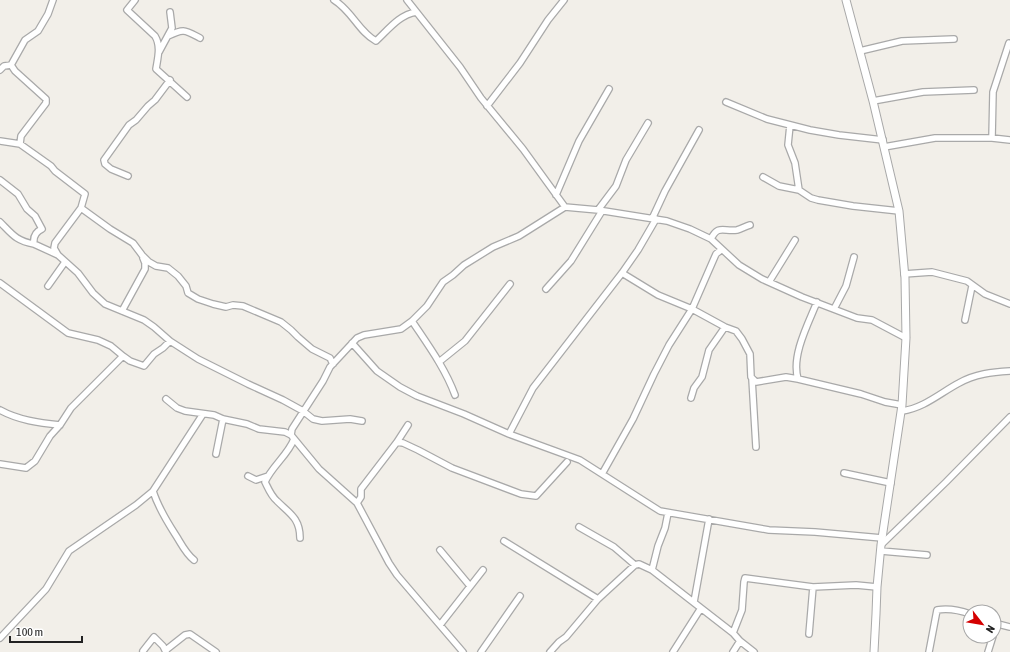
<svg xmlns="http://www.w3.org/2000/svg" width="1010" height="652" font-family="'Asap Condensed',sans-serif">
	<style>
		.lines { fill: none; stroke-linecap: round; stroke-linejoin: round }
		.minor-casing { stroke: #a9a9a9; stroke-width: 8 }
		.tertiary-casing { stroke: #a9a9a9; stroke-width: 9 }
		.minor { stroke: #fff; stroke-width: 5.5 }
		.tertiary { stroke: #fff; stroke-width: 7 }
	</style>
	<rect width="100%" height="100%" fill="#f2efe9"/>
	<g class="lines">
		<defs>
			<path id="minor" d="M 135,0 L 127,10 L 155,36 C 161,46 158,57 156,69 L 187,97
				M 334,0 C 352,11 359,32 376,41 C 388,30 399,15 416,12
				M 168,36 C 184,28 185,30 200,38
				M 860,51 L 902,41 L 954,39
				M 159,52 L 172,28 L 170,12
				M 0,70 L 4,66 L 11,65
				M 873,101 L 923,92 L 974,90
				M 726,102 L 767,119 L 810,130 L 839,135 L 883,140
				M 487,106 L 520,63 L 548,20 L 564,0
				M 790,125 L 788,145 L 795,163 L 799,190
				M 992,138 L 993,92 L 1009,43
				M 0,141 L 20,144 L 51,166 L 55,171 L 85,194 L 81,208 L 55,243 L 54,248 L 58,255
				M 20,144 L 21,136 L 46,103 L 46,99 L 15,71 L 11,65 L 25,40 L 38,31 L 48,14 L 53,0
				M 884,147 L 935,138 L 992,138 L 1010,140
				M 128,176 L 111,169 L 105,164 L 104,160 L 129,125 L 136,120 L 148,106 L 155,100 L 170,80
				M 763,177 L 779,186 L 799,190 L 811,198 L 818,200 L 853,206 L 899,211
				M 0,180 L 18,194 L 27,209 L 35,216 L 42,229 C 35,232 33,237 34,244 L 58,255 L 78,273 L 93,293 L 105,304 L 144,320 L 154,327 L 170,341
				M 556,195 L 579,141 L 609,89
				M 565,207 L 598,210 L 667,221 L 690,229 L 711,239 L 739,265 L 762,279 L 802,297 L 857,318 L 872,320 L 906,338
				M 81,208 L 110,229 L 133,243 L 142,255 L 149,262 L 156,266 L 168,268 L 178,276 L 186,286 L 188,293 L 198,299 L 213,304 L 226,307 L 233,305 L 243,306 L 281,322 L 291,330 L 298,337 L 312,349 L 330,358 L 333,364
				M 598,210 L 616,186 L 626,160 L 648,123
				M 652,219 L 665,191 L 699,130
				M 0,222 C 12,234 16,241 34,244
				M 711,239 C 718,224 724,232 737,230 C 741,229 746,226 750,225
				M 622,273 L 658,295 L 692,309 L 725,327 L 736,331 L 742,339 L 750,354 L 751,377 L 756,382 L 786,377 L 798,379 L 861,394 L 885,402 L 902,405
				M 904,274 L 932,272 L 967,281 L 985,294 L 1010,304
				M 769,282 L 795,240
				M 0,283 L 68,333 L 98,340 L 111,346 L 123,356
				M 48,286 L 65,262
				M 546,289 L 571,261 L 602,211
				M 834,309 L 846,286 L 854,257
				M 122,311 L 145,269 L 145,263 L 143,258
				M 965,320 L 972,286
				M 412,321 C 428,345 445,368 455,395
				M 352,343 L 377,371 L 400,387 L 417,396 L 464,414 L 509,434 L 580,460 L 660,511 L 769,530 L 815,532 L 882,538
				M 439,362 L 465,341 L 510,284
				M 752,379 L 756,447
				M 798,379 C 791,356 808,324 817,302
				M 691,398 L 694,388 L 702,377 L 709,350 L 725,327
				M 166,399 L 177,408 L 185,411 L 214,415 L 223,419 L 247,424 L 259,429 L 285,432 L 291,435 L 319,469 L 357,503 L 389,563 L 397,575 L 463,652
				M 0,410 C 18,420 39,423 60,425
				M 902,411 C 924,408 940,393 959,383 C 975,374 992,372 1010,371
				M 509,434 L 533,388 L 622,273 L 638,250 L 656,219
				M 291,435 L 292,429 L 323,381 L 330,367 L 357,338 L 364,335 L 401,329 L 412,321 L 427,306 L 443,282 L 453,275 L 464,265 L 493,247 L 519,236 L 565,207 L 523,149 L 481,98 L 460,67 L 407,0
				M 294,439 C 288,455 272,466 265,482 C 268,488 271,496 277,501 C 289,513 300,518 300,538
				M 397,442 L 408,425
				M 216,454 L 223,419
				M 0,464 L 26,468 L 35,461 L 50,436 L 60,425 L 71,408 L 123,356 L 130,361 L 144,366 L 154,354 L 163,348 L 170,341 L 198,359 L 248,384 L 283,400 L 303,411 L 313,419 L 322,421 L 350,419 L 362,421
				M 844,473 L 891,483
				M 602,474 L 633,419 L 654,374 L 669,345 L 692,309 L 716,254 L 721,250
				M 248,476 L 256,480 L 268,476
				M 153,491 C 158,507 166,520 175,534 C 181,543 185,553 194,560
				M 357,503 L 361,497 L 361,489 L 397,442 L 403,443 L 418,450 L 452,468 L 521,494 L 536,496 L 567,462
				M 579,527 L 614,547 L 635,565
				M 504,541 L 598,599
				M 881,545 L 946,482 L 1010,417
				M 440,550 L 470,586
				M 881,551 L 927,555
				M 652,570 L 658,546 L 665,528 L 668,513
				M 694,602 L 709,519
				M 994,623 L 1010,627
				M 440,625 L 483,570
				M 994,632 L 996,624
				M 733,633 L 742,610 L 744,582 L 745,578 L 813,587 L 856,585 L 877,587
				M 809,634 L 813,587
				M 0,638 L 46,589 L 69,551 L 136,505 L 153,491 L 203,414
				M 166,650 L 185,635 L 190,634 L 216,652
				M 143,651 L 154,637 L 163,646 L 166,652
				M 481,652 L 520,596
				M 550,652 L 559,642 L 566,637 L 598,599 L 635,565 L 639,564 L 652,570 L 733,633 L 740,641 L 754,652
				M 673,652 L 701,608
				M 733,652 L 740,641
				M 929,652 L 937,610 C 949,608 959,610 970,614
				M 988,652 L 993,636"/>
			<path id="tertiary" d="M 846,0 L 873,101 L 899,211 L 905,278 L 906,338 L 902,405 L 881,545 L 877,587 L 876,614 L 874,652"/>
		</defs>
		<!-- minor casing -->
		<use href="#minor" class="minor-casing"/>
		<!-- tertiary casing -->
		<use href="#tertiary" class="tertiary-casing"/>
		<!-- minor -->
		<use href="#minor" class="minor"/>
		<!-- tertiary -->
		<use href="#tertiary" class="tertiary"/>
	</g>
	<!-- north arrow -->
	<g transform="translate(982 624) rotate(121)"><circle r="19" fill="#ffffff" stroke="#a7a7a7"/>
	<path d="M0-3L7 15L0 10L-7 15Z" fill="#d40000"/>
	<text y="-6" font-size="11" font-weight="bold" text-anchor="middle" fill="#222222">N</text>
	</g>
	<!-- scale -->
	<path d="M10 636v6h72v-6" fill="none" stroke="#222222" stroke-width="2"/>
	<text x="16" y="636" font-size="12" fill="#222222" stroke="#ffffff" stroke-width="3" paint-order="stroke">100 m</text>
</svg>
